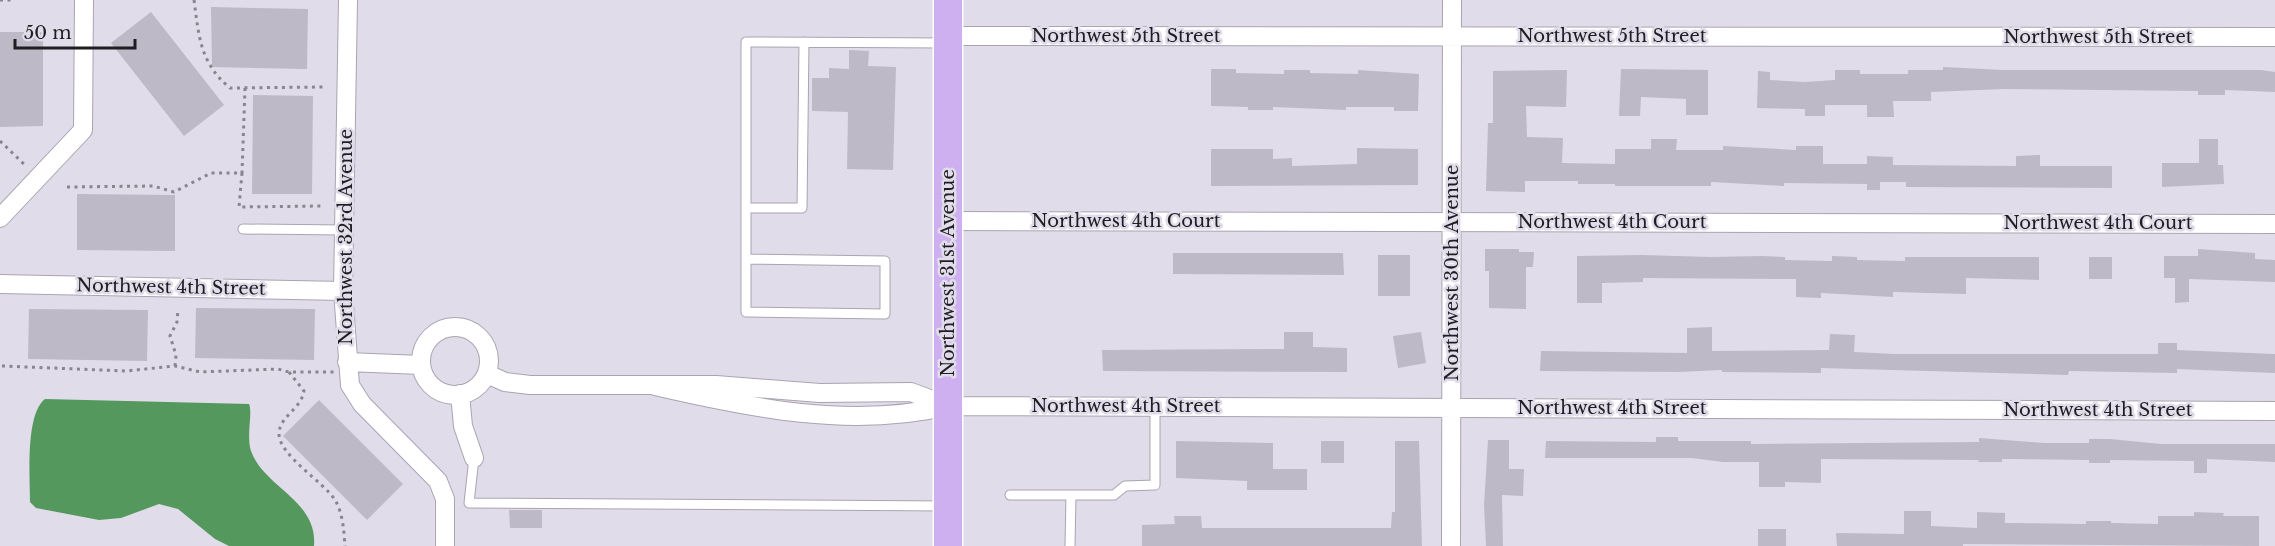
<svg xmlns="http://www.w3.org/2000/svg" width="2275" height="546" font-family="'Libre Baskerville',serif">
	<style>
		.water { fill: #54985e }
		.building { fill: #beb9c6 }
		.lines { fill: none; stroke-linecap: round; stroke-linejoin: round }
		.lane-casing { stroke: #a9a4b0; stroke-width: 11 }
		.street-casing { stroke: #a9a4b0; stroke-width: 20 }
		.primary-casing { stroke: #fff; stroke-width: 31 }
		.path { stroke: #89858f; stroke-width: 3; stroke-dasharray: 3 4.5; stroke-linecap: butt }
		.lane { stroke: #fff; stroke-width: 9 }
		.street { stroke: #fff; stroke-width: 18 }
		.primary { stroke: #ceb0f1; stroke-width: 28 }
		.labels { text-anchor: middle; stroke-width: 5; stroke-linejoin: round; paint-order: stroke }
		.street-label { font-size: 18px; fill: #1f1d22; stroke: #e1dce9 }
	</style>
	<rect width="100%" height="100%" fill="#e1dce9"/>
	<!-- water -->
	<path class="water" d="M 45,399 L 249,404 C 253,413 246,435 251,451 C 264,488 318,500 314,546 L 229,546 L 215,539 L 178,509 L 159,504 L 121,518 L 99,520 L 36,508 L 30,502 C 30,478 25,414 45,399 Z"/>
	<!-- building -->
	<path class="building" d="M 211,7 L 308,9 L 307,69 L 212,67 Z
		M 151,12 L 224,105 L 184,136 L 111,43 Z
		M 0,32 L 43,32 L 43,126 L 0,127 Z
		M 849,50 L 869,51 L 868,66 L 896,67 L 893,170 L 847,169 L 848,112 L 812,111 L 812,78 L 829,78 L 829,68 L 849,69 Z
		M 1943,67 L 2003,70 L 2261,70 L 2275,72 L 2275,92 L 2225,90 L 2225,95 L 2198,95 L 2198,91 L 2004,89 L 1931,92 L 1931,101 L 1893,101 L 1894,117 L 1867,117 L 1867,105 L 1825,105 L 1825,116 L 1805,116 L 1805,109 L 1757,108 L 1758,71 L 1770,72 L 1770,80 L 1805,82 L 1835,80 L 1835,70 L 1860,70 L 1860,74 L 1908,74 L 1908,70 L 1943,70 Z
		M 1211,69 L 1236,69 L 1236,73 L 1284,74 L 1284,70 L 1310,70 L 1310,73 L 1358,74 L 1358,70 L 1419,74 L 1418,111 L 1394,111 L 1394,107 L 1346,107 L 1346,110 L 1273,107 L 1273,110 L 1248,110 L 1248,107 L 1211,106 Z
		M 1621,69 L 1708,70 L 1708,115 L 1686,115 L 1686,99 L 1641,97 L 1640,116 L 1619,116 Z
		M 1567,70 L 1566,107 L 1526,106 L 1527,137 L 1563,138 L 1562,163 L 1615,164 L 1615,149 L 1651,149 L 1651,139 L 1677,139 L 1676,150 L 1723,150 L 1723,146 L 1796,150 L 1796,146 L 1823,146 L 1823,164 L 1867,164 L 1867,156 L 1893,157 L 1893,165 L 2016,166 L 2016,156 L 2040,155 L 2040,166 L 2112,166 L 2112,188 L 1906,187 L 1906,182 L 1880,182 L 1880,190 L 1867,190 L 1867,184 L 1784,183 L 1784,186 L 1711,182 L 1711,186 L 1615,186 L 1615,184 L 1578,184 L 1578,181 L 1525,181 L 1525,192 L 1486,191 L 1488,123 L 1493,123 L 1493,71 Z
		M 253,95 L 313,96 L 312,194 L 252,194 Z
		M 2199,139 L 2218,139 L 2218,165 L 2223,165 L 2224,184 L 2162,187 L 2162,163 L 2199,163 Z
		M 1357,148 L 1418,149 L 1418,185 L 1211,186 L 1211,149 L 1273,149 L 1273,159 L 1292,158 L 1292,166 L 1357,164 Z
		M 77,194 L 175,195 L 175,251 L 77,250 Z
		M 1485,249 L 1519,249 L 1519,252 L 1534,252 L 1533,267 L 1526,267 L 1526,309 L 1489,308 L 1489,271 L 1485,271 Z
		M 2198,249 L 2255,253 L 2255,259 L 2275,260 L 2275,282 L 2189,279 L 2189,302 L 2175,303 L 2175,278 L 2164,278 L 2164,256 L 2198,256 Z
		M 1173,253 L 1343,253 L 1344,275 L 1173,274 Z
		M 1378,255 L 1410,255 L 1410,296 L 1378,296 Z
		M 1642,255 L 1711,257 L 1762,256 L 1785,257 L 1785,260 L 1832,261 L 1832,256 L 1857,257 L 1857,260 L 1905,261 L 1905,257 L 2039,257 L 2039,280 L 1966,278 L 1966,294 L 1893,292 L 1893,297 L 1821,293 L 1821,298 L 1796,297 L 1796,279 L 1643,278 L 1643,282 L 1602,283 L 1602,303 L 1577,303 L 1577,256 Z
		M 2089,257 L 2112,257 L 2112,279 L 2089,279 Z
		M 196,308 L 315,309 L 314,360 L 195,358 Z
		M 29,309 L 148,310 L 147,361 L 28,359 Z
		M 1712,327 L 1712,351 L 1829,350 L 1830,334 L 1855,335 L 1854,352 L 1894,354 L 2158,354 L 2158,343 L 2177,343 L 2177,350 L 2275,354 L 2275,373 L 2177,369 L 2177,373 L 2069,371 L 2068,375 L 1821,368 L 1821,373 L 1722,372 L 1722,370 L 1678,372 L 1540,371 L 1541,351 L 1687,353 L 1687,328 Z
		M 1284,332 L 1313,332 L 1313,347 L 1347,348 L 1347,372 L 1103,371 L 1102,350 L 1284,349 Z
		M 1421,332 L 1426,363 L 1398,368 L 1393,336 Z
		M 319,400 L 403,484 L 367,520 L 283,436 Z
		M 1656,437 L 1678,437 L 1678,441 L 1751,441 L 1751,444 L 1979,442 L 1979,438 L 2044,443 L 2089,443 L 2089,439 L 2110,439 L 2161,444 L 2275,444 L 2275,462 L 2207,459 L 2207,473 L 2194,473 L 2194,461 L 2110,460 L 2110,463 L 2089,463 L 2089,460 L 2002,459 L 2002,462 L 1978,462 L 1979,460 L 1821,459 L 1821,483 L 1785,482 L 1785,487 L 1759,487 L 1759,462 L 1723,462 L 1692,458 L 1545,458 L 1546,441 L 1656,442 Z
		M 1488,440 L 1509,440 L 1509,469 L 1524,469 L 1523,496 L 1502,495 L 1503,546 L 1486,546 L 1484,505 Z
		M 1176,441 L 1273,443 L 1273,469 L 1307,469 L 1307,490 L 1247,490 L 1247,481 L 1176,478 Z
		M 1321,441 L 1344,441 L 1344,463 L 1321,463 Z
		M 1395,441 L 1419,441 L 1422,546 L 1142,546 L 1142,525 L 1175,524 L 1174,516 L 1201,516 L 1202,528 L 1391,528 L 1392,512 L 1395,512 Z
		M 509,510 L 542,510 L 542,528 L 510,528 Z
		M 1904,511 L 1931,511 L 1931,526 L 1977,528 L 1977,512 L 2005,513 L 2005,523 L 2086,524 L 2086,521 L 2111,521 L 2111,523 L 2158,524 L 2158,516 L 2194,516 L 2194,512 L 2224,513 L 2223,516 L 2259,516 L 2259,546 L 1963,544 L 1963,546 L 1837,546 L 1836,533 L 1904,534 Z
		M 1758,529 L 1786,529 L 1786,546 L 1758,546 Z"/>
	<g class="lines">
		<defs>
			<path id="lane" d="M 804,42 L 802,208 L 746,208 L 746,42 L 946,43
				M 746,208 L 746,312 L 885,314 L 885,261 L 746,259
				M 243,229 L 344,230
				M 474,458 L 469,503 L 946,506
				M 1010,495 L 1114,495 L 1125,486 L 1155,485 L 1155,407
				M 1070,546 L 1071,495"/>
			<path id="street" d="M 348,0 L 343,291 L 350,385 L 362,404 L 438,481 L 445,499 L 445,546
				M 948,36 L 2275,37
				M 0,218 L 83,130 L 84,0
				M 948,221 L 2275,224
				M 0,284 L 343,291
				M421 361a34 34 0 1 1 68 0a34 34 0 1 1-68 0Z
				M 347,362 L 421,365
				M 487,374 L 505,382 L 530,385 L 716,385 L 820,393 L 911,392 L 948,406
				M 655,386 C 750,408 851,429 948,406 L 2275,411
				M 460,394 L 463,426 L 474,458
				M 1451,546 L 1452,0"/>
			<path id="primary" d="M 948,0 L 948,546"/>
		</defs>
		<!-- lane casing -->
		<use href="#lane" class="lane-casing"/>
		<!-- street casing -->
		<use href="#street" class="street-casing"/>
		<!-- primary casing -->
		<use href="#primary" class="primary-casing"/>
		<!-- path -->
		<path class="path" d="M 0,0 L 15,0
			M 194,0 C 199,37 200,63 230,88 L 324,87
			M 0,141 L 27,167
			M 242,173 L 239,207 L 323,206
			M 67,187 L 153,186 L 174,192 L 211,173 L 242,173 L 245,88
			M 2,366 L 126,371 L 175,366 L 200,372 L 278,369 L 289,372 L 334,372
			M 175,366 L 176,355 L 170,336 L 177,322 L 178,309
			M 289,372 L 304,391 C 301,409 280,416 279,433 C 278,455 325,483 335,500 C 343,513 344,532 345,546"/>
		<!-- lane -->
		<use href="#lane" class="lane"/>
		<!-- street -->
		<use href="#street" class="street"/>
		<!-- primary -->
		<use href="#primary" class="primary"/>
	</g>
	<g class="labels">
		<!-- street labels -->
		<g class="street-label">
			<text x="1126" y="42">Northwest 5th Street</text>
			<text x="1612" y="42">Northwest 5th Street</text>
			<text x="2098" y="43">Northwest 5th Street</text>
			<text x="1126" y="227">Northwest 4th Court</text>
			<text x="1612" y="228">Northwest 4th Court</text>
			<text x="2098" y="229">Northwest 4th Court</text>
			<text transform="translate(346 237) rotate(-90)" y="6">Northwest 32rd Avenue</text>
			<text transform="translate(948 273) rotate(-90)" y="6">Northwest 31st Avenue</text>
			<text transform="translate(1452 273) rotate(-90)" y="6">Northwest 30th Avenue</text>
			<text transform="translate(171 287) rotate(1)" y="6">Northwest 4th Street</text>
			<text x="1126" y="412">Northwest 4th Street</text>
			<text x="1612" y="414">Northwest 4th Street</text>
			<text x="2098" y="416">Northwest 4th Street</text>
		</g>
	</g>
	<!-- scale -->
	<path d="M15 39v9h120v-9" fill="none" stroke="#1f1d22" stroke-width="3"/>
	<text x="24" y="39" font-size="18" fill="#1f1d22" stroke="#e1dce9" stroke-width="4.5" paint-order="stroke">50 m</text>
</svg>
